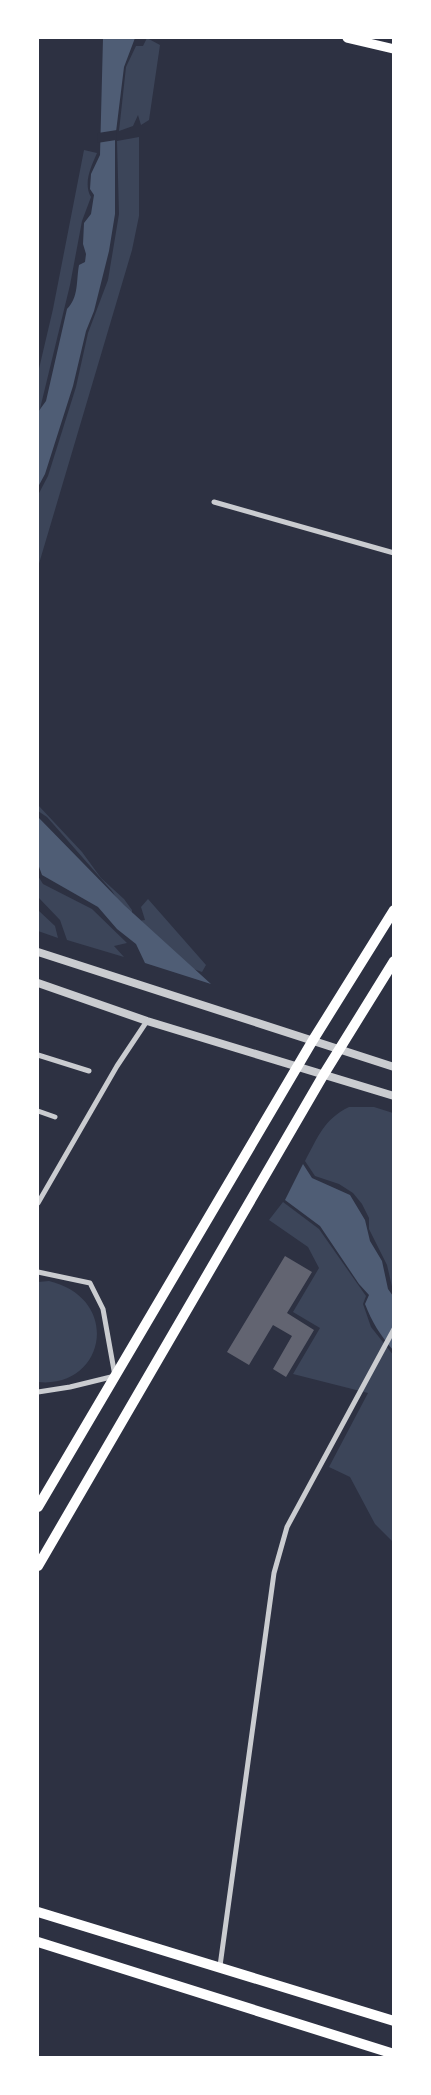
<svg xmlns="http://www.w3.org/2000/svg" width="431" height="2095" font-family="Rubik,sans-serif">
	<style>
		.green { fill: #3c4559 }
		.water { fill: #4f5d75 }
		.pier { fill: #2d3142 }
		.building { fill: #626471 }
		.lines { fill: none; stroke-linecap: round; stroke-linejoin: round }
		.minor { stroke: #caccd0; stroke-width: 5 }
		.tertiary { stroke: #caccd0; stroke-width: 8 }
		.secondary { stroke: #fff; stroke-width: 9 }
		.primary { stroke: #fff; stroke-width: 10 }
		.trunk { stroke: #fff; stroke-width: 10 }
	</style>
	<rect width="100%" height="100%" fill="#2d3142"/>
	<!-- green -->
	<path class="green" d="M 147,38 L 160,45 L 149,120 L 141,125 L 138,115 L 133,126 L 119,131 L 126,67 L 136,46 L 143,46 Z
		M 139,137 L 139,216 L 132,250 L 38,567 L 38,495 L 48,476 L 76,387 L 88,333 L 108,280 L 119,214 L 117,141 Z
		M 84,150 L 97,153 C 91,167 83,183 91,197 L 82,221 L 70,285 L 38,417 L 38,373 L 53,309 Z
		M 38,805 L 82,852 L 101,878 L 124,899 L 132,910 L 132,915 L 138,921 L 145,920 L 141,907 L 148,899 L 206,965 L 202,972 L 185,966 L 134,925 L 112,891 L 47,817 L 38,811 Z
		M 38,876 L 43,884 L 92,909 L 127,943 L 114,946 L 124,957 L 67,940 L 60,920 L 38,897 Z
		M 38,910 L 55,926 L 58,938 L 38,931 Z
		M 349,1107 L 374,1107 L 393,1113 L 393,1291 L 387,1265 L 369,1229 L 369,1218 L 362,1204 L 353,1193 L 339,1184 L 315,1176 L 305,1161 C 318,1137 324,1119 349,1107 Z
		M 283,1202 L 319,1229 L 366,1296 L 363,1304 L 371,1327 L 394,1356 L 393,1542 L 375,1524 L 350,1477 L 329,1467 L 368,1393 L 293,1374 L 320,1328 L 293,1312 L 319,1268 L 308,1247 L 269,1220 Z
		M 49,1281 C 123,1299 105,1389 38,1382 L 38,1282 Z"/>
	<!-- water -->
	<path class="water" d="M 103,38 L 135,38 L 124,67 L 115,140 L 115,214 L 109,251 L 94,311 L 86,331 L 73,386 L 45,474 L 38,487 L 38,412 L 46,401 L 67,309 C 79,297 76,281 79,265 L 85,262 L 86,254 L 83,244 L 84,223 L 91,214 L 94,195 L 90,189 L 91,174 L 100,155 Z
		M 38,817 L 124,905 L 211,984 L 145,963 L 136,944 L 117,929 L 98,907 L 42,875 L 38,864 Z
		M 303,1164 L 312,1178 L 350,1195 L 365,1220 L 370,1241 L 382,1261 L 388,1289 L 393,1296 L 393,1350 C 380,1335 372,1322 365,1304 L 369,1295 L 359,1284 L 320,1226 L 285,1200 Z"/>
	<!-- pier -->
	<path class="pier" d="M 117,130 L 116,140 L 97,143 L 98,133 Z"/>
	<!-- building -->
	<path class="building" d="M 285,1256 L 312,1272 L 287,1313 L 314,1330 L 286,1377 L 273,1369 L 292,1336 L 273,1325 L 249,1365 L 227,1352 Z"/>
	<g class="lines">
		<!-- minor -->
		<path class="minor" d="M 214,502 L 394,553
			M 38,1055 L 89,1071
			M 38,1111 L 55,1117
			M 38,1203 L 117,1066 L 147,1021
			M 38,1272 L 90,1283 L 103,1309 L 115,1376 L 70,1387 L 38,1392
			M 220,1966 L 274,1573 L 287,1527 L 394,1329"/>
		<!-- tertiary -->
		<path class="tertiary" d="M 38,952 L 394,1067
			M 38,983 L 147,1021 L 394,1096"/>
		<!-- secondary -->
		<path class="secondary" d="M 347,38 L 394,49"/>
		<!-- primary -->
		<path class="primary" d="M 38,1507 L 313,1040 L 394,910
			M 38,1566 L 324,1074 L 394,961"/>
		<!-- trunk -->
		<path class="trunk" d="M 38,1912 L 394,2021
			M 38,1942 L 394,2054"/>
	</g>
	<!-- border -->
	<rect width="431" height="2095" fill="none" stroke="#ffffff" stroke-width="78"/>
</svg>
